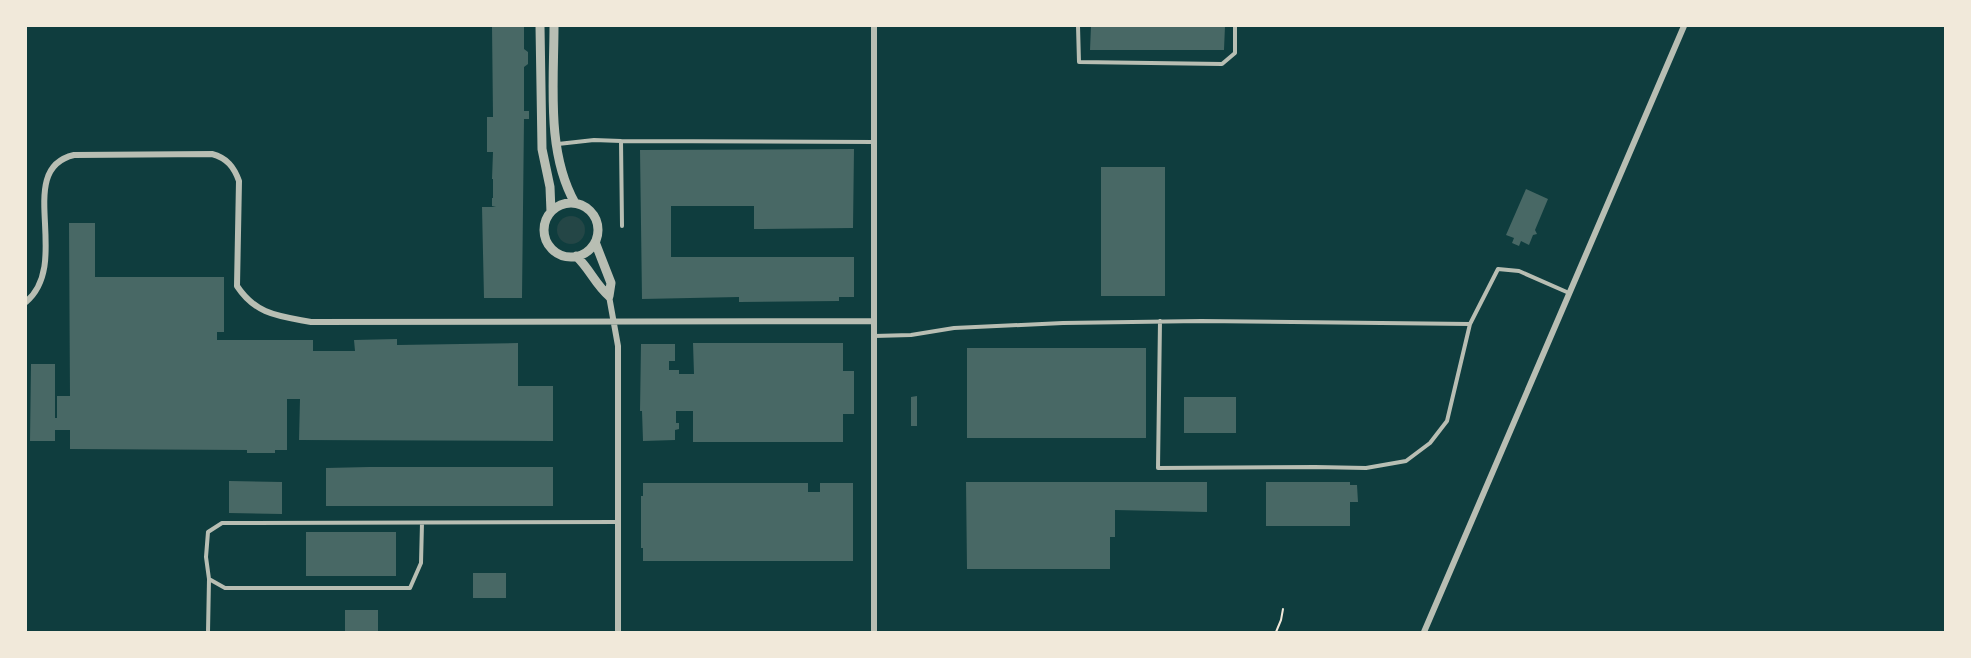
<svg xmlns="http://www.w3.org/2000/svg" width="1971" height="658" font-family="Karla,sans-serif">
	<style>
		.green { fill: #244646 }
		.building { fill: #486865 }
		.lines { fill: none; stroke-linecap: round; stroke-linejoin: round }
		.path { stroke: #f1e9da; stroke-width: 2 }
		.service { stroke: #b8beb3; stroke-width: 4 }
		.minor { stroke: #b8beb3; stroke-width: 6 }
		.tertiary { stroke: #b8beb3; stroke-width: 9 }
	</style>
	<rect width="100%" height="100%" fill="#0f3d3e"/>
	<!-- green -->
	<path class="green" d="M557 230a14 14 0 1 1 28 0a14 14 0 1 1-28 0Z"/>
	<!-- building -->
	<path class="building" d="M 492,26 L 524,26 L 524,49 L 528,52 L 528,64 L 524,67 L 524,111 L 529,111 L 529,119 L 524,119 L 522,298 L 484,298 L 482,207 L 496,207 L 492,206 L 492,198 L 493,198 L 493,179 L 492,179 L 493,152 L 487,152 L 487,117 L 493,117 Z
		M 1091,26 L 1225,26 L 1224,50 L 1090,50 Z
		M 854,149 L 853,228 L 754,229 L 754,206 L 671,206 L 671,257 L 854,257 L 854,297 L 839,297 L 839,301 L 739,302 L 739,297 L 642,299 L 640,150 Z
		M 1101,167 L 1165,167 L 1165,296 L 1101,296 Z
		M 1526,189 L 1548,199 L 1535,230 L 1537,234 L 1533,235 L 1529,245 L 1521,241 L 1519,246 L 1512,243 L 1514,238 L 1506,235 Z
		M 69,223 L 95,223 L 95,277 L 224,277 L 224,332 L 217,332 L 217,340 L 313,340 L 313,351 L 355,351 L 354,340 L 397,339 L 397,345 L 518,343 L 518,386 L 553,386 L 553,441 L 299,440 L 300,399 L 287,399 L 287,450 L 275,450 L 275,453 L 247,453 L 247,450 L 70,449 L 70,430 L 55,430 L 55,441 L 30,441 L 31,364 L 55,364 L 55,418 L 57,418 L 57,396 L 70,396 Z
		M 693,343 L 843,343 L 843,371 L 854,371 L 854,414 L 843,414 L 843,442 L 693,442 L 693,411 L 676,411 L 676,423 L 679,423 L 679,429 L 675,430 L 675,440 L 643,441 L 642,411 L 640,411 L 641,344 L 675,344 L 675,361 L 669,361 L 669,370 L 679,370 L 679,374 L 694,374 Z
		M 967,348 L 1146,348 L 1146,438 L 967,438 Z
		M 917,396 L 917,426 L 911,426 L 911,397 Z
		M 1184,397 L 1236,397 L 1236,433 L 1184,433 Z
		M 369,467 L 553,467 L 553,506 L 326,506 L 326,468 Z
		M 229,481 L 282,482 L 282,514 L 229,513 Z
		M 966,482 L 1207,482 L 1207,512 L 1115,510 L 1115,537 L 1110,537 L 1110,569 L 967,569 Z
		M 1266,482 L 1350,482 L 1350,485 L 1357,485 L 1358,502 L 1350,502 L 1350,526 L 1266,526 Z
		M 643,483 L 808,483 L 808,492 L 820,492 L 820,483 L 853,483 L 853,561 L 643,561 L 643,548 L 641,548 L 641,496 L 643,496 Z
		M 306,532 L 396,532 L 396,576 L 306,576 Z
		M 473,573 L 506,573 L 506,598 L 473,598 Z
		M 345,610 L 378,610 L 378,632 L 345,632 Z"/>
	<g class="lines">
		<!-- path -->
		<path class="path" d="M 1276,632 L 1281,620 L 1283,609"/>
		<!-- service -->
		<path class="service" d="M 1078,26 L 1079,62 L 1222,64 L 1235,53 L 1235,26
			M 621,141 L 874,142
			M 558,144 L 594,140 L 621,141 L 622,226
			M 1470,324 L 1498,269 L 1519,271 L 1569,293
			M 874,336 L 911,335 L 954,328 L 1063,323 L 1201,321 L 1470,324 L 1447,421 L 1430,443 L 1406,461 L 1366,468 L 1315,467 L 1158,468 L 1160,321
			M 422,523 L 421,563 L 410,588 L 225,588 L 209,579 L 206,557 L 208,532 L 222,523 L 618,522
			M 208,632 L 209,579"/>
		<!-- minor -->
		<path class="minor" d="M 874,26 L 874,632
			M 609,296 L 618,346 L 618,632
			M 26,302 C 73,262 13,169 74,155 L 212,154 C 227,158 234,167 239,181 L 237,286 C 256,315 279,316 311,322 L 874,321
			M 1424,632 L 1684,26"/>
		<!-- tertiary -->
		<path class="tertiary" d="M 540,26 L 542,149 L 550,187 L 551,212
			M 554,26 C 554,83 546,152 575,203
			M544 230a27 27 0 1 1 54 0a27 27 0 1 1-54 0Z
			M 595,242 L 611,283 L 609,296
			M 576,256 C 590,269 595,284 609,296"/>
	</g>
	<!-- border -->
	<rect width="1971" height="658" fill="none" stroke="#f1e9da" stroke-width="54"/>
</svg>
